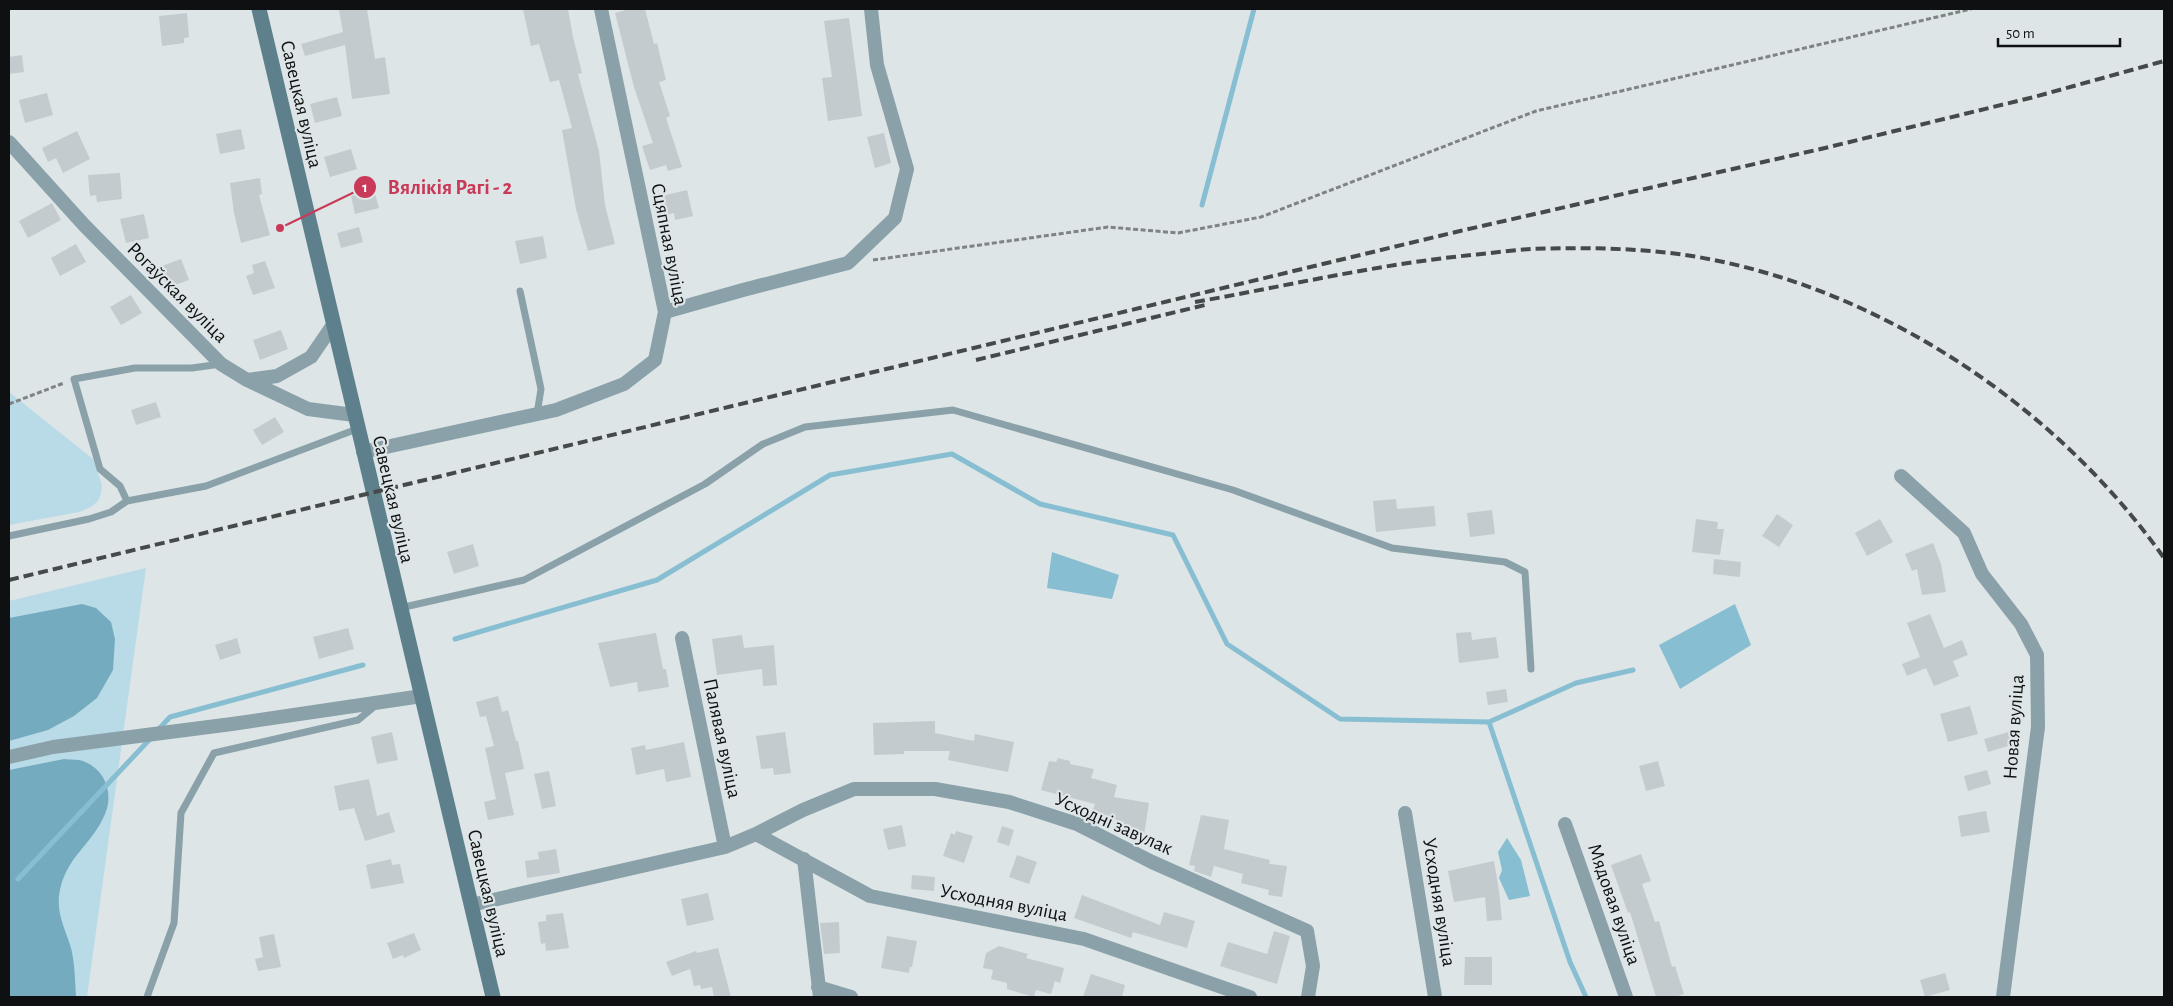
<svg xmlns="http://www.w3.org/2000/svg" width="2173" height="1006" font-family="'Alegreya Sans',sans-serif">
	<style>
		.green { fill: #b9dbe8 }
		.forest { fill: #75abbe }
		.water { fill: #87bed1 }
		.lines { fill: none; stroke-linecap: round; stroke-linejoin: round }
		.stream { stroke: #87bed1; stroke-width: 5 }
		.building { fill: #c4cbce }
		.path { stroke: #7e8384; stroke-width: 3; stroke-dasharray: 5 2.5; stroke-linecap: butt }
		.service { stroke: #8aa1a9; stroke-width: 7 }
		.minor { stroke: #8aa1a9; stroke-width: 14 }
		.secondary { stroke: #5e808c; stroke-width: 15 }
		.rail { stroke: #45494a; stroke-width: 4; stroke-dasharray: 10 5; stroke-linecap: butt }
		.labels { text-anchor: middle; stroke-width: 4.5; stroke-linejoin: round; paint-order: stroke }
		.street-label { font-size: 20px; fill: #0e1011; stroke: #dde5e7 }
		.leader { fill: none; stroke: #c93a59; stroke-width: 2 }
		.callout-dot { fill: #c93a59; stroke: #dde5e7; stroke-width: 2 }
		.mark-label { font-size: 15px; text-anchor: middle; font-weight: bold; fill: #fff }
		.callout-label { font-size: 21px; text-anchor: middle; font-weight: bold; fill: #c93a59; stroke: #dde5e7; stroke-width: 4.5; stroke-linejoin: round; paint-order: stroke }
	</style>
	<rect width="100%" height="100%" fill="#dde5e7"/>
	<!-- green -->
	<path class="green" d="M 9,392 L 93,459 L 102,485 L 101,493 L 98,501 L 91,507 L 79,512 L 9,525 Z
		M 146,568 L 87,997 L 9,997 L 9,601 Z"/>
	<!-- forest -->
	<path class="forest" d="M 82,604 L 96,608 L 111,622 L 115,639 L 113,670 L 97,698 L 74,716 L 48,730 L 9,741 L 9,618 Z
		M 64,759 C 70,760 78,759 83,761 C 105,769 114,793 105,814 C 92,846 64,857 59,896 C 57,915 66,931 71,948 C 75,964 75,981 76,997 L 9,997 L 9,770 Z"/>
	<!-- water -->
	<path class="water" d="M 1052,552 L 1119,575 L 1112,599 L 1047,588 Z
		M 1735,604 L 1751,645 L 1680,689 L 1659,645 Z
		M 1507,838 L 1521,860 L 1530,896 L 1509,900 L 1499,878 L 1502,870 L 1498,852 Z"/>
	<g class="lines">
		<!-- stream -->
		<path class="stream" d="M 1202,205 L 1254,9
			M 455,639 L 657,580 L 830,475 L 952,454 L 1040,504 L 1173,535 L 1227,644 L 1340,719 L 1489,722 L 1576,683 L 1633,670
			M 1489,722 L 1570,962 L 1586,997
			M 158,730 L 170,717 L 363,665
			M 18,879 L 151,738"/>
	</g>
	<!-- building -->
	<path class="building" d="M 346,9 L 367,9 L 375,59 L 385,57 L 390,94 L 352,99 L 345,45 L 305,56 L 301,44 L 343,32 L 339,10 Z
		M 523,9 L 568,9 L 573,37 L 582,73 L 578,74 L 599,151 L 605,205 L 615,244 L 588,251 L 576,209 L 562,130 L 572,128 L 559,80 L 550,82 L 539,44 L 531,46 Z
		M 630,9 L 645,9 L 654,44 L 657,43 L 666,80 L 659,82 L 670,116 L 666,118 L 682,167 L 668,171 L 666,165 L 650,170 L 642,146 L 653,143 L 634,87 L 615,13 Z
		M 187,13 L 189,37 L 184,38 L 184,43 L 162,46 L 159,16 Z
		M 849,18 L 862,116 L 828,121 L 822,78 L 832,77 L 824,21 Z
		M 22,55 L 24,72 L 9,74 L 9,57 Z
		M 47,93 L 53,115 L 25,123 L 19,100 Z
		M 337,97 L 342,116 L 315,123 L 310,104 Z
		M 241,129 L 245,149 L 220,154 L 216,134 Z
		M 77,131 L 90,159 L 63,173 L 56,158 L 48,162 L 42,148 Z
		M 884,133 L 891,163 L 875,168 L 867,137 Z
		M 351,149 L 357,169 L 330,177 L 324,157 Z
		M 120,173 L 122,199 L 97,202 L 96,195 L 90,196 L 88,175 Z
		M 260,178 L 262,194 L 259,195 L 270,235 L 241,243 L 234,213 L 230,183 Z
		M 374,190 L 379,208 L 355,214 L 351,196 Z
		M 687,190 L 693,216 L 675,220 L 674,213 L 657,217 L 653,198 Z
		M 52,203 L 61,220 L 28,238 L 19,221 Z
		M 144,214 L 149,238 L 126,243 L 120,219 Z
		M 359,227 L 363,242 L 341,248 L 337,233 Z
		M 543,236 L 547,258 L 520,264 L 515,241 Z
		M 76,244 L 86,262 L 60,276 L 51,258 Z
		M 181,259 L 189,280 L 167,288 L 159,267 Z
		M 265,261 L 275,288 L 253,295 L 246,276 L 254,273 L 252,265 Z
		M 131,295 L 142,313 L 121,325 L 110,307 Z
		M 281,330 L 288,349 L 260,360 L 253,340 Z
		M 156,402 L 161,417 L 136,425 L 131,410 Z
		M 275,417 L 284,432 L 262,445 L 253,430 Z
		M 1396,499 L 1397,509 L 1434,506 L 1436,526 L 1376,532 L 1373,501 Z
		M 1492,510 L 1495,534 L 1470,537 L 1467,513 Z
		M 1777,514 L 1793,525 L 1779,547 L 1762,536 Z
		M 1696,519 L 1718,522 L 1717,529 L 1724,529 L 1720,555 L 1692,552 Z
		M 1880,519 L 1893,542 L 1867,556 L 1855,533 Z
		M 1933,543 L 1941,564 L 1946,592 L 1922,595 L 1917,569 L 1912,571 L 1905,554 Z
		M 473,544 L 479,566 L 454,574 L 447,552 Z
		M 1714,559 L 1741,562 L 1740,577 L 1713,574 Z
		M 1930,614 L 1944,648 L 1962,640 L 1968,655 L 1953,661 L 1959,676 L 1934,686 L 1926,668 L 1907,676 L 1902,664 L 1920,657 L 1907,623 Z
		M 348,628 L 354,649 L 319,659 L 313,637 Z
		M 1471,632 L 1472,640 L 1496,637 L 1499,658 L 1459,663 L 1456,633 Z
		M 656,633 L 663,669 L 666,669 L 669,687 L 638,692 L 637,682 L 610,687 L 598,643 Z
		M 742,635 L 744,648 L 774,645 L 777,685 L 763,686 L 762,669 L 717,675 L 712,639 Z
		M 237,638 L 241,653 L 220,660 L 215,645 Z
		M 1506,689 L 1508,702 L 1488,705 L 1486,692 Z
		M 498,696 L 502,712 L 508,710 L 516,741 L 518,741 L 524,769 L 505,773 L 514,815 L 488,820 L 484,802 L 496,799 L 485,748 L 494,746 L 486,716 L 480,717 L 476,702 Z
		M 1970,706 L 1978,734 L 1948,742 L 1940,714 Z
		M 935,721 L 935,733 L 974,741 L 975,734 L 1014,742 L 1008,772 L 948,760 L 950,751 L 904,751 L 904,754 L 874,755 L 873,723 Z
		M 2012,731 L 2015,744 L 1988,752 L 1984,739 Z
		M 392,732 L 398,760 L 377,764 L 371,737 Z
		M 785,732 L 791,773 L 774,775 L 773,768 L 761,769 L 756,736 Z
		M 684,742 L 691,777 L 666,782 L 664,769 L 636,775 L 631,748 L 645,745 L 646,750 Z
		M 1058,758 L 1070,761 L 1070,764 L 1094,769 L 1091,778 L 1117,785 L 1114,797 L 1149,803 L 1144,835 L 1123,831 L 1124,822 L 1092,812 L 1095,804 L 1041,790 L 1049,761 L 1056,762 Z
		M 1658,761 L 1665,786 L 1646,791 L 1639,766 Z
		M 1987,770 L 1991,784 L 1968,791 L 1964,776 Z
		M 549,771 L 556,806 L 542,809 L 534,774 Z
		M 369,779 L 377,816 L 389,812 L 395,832 L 365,841 L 354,808 L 339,811 L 334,786 Z
		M 1986,811 L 1990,832 L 1961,837 L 1958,816 Z
		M 1201,815 L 1229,820 L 1224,849 L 1270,860 L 1269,864 L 1287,866 L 1282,897 L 1268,895 L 1269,890 L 1241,883 L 1243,874 L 1214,866 L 1211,877 L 1194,871 L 1195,866 L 1189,865 Z
		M 902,825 L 906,846 L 888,850 L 883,829 Z
		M 1002,826 L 1014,830 L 1009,846 L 997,842 Z
		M 956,831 L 973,836 L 964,863 L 943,856 L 951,833 L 955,835 Z
		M 556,849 L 560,873 L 527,878 L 525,861 L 539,859 L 538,852 Z
		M 1641,854 L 1651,881 L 1642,884 L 1655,922 L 1659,921 L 1672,967 L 1675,966 L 1684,994 L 1675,997 L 1656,997 L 1630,912 L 1628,913 L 1611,865 Z
		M 1017,855 L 1037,862 L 1029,884 L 1009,877 Z
		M 391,859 L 392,865 L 400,864 L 404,883 L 371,889 L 366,865 Z
		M 1494,861 L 1499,891 L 1502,920 L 1487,921 L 1485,897 L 1454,902 L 1448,871 Z
		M 912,875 L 935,877 L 934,891 L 911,889 Z
		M 708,893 L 714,920 L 687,926 L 681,899 Z
		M 1082,895 L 1160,925 L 1164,912 L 1195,921 L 1187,948 L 1133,932 L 1131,938 L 1074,918 Z
		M 563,913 L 569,948 L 546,951 L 545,943 L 541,944 L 538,922 L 546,921 L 546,915 Z
		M 839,922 L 840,953 L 824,954 L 820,923 Z
		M 1274,931 L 1290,936 L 1277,984 L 1220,966 L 1228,942 L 1267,954 Z
		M 414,933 L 421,950 L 404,958 L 403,955 L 393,959 L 387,943 Z
		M 274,934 L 281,967 L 258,971 L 255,959 L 263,957 L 259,937 Z
		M 887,936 L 917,941 L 912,967 L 910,967 L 909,973 L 881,968 Z
		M 999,946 L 1028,954 L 1026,958 L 1064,968 L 1060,983 L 1055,981 L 1051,994 L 1036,990 L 1034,997 L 1007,989 L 1007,983 L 991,979 L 993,970 L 983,968 L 986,953 Z
		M 718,948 L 731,997 L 714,997 L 712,987 L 701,989 L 700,985 L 694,986 L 690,969 L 672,976 L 666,962 L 696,951 L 697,953 Z
		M 1465,957 L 1492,957 L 1492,985 L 1464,985 Z
		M 1945,973 L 1950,990 L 1925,997 L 1920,980 Z
		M 1091,974 L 1125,985 L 1122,997 L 1083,997 Z"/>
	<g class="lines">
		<!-- path -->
		<path class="path" d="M 873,260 L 1108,227 L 1178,233 L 1261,217 L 1536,111 L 1971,9
			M 9,404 L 64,383"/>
		<!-- service -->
		<path class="service" d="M 520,291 L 541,389 L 537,414
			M 127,501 L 206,486 L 357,429
			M 9,536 L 89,519 L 111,512 L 127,501 L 120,486 L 100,469 L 74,379 L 135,368 L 192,368 L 221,364
			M 400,608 L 524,580 L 705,484 L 763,444 L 805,427 L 953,410 L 1233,490 L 1392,548 L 1505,562 L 1525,572 L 1531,669
			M 147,997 L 174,923 L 181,813 L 214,753 L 358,720 L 375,706"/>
		<!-- minor -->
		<path class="minor" d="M 9,142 L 84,225 L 221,364 L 247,380 L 308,409 L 354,415
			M 665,312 L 743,290 L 848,263 L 895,218 L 907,169 L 877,65 L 871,9
			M 248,380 L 277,376 L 311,357 L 333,325
			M 363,452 L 556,410 L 624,384 L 655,360 L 665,312 L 601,9
			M 1901,476 L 1964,533 L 1982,574 L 2021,624 L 2037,655 L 2038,727 L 2003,997
			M 682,638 L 725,847
			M 9,757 L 53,747 L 232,724 L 422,696
			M 1405,813 L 1435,997
			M 1565,824 L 1626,997
			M 756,834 L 870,896 L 1084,939 L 1250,997
			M 804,859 L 820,997
			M 471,905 L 725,847 L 756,834 L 803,810 L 854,789 L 935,789 L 1009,802 L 1077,824 L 1152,862 L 1307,931 L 1313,966 L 1308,997
			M 818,987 L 851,997"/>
		<!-- secondary -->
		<path class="secondary" d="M 259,9 L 493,997"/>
		<!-- rail -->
		<path class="rail" d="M 1195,302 C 1287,286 1379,264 1472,255 C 1492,253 1512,250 1531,249 C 1592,247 1655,248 1714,260 C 1892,296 2060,411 2164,558
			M 976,360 L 1205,305
			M 9,580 L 1460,231 L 1825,148 L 2034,97 L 2164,61"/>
	</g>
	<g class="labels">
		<!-- street labels -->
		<g class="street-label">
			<text transform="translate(302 104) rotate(77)" y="7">Савецкая вуліца</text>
			<text transform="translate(670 244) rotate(79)" y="7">Сцяпная вуліца</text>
			<text transform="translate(178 292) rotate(45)" y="7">Рогаўская вуліца</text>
			<text transform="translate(394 499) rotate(77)" y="7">Савецкая вуліца</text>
			<text transform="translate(2013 727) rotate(-86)" y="7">Новая вуліца</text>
			<text transform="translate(723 738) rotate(78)" y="7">Палявая вуліца</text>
			<text transform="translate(1114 823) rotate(24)" y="7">Усходні завулак</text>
			<text transform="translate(489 893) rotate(77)" y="7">Савецкая вуліца</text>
			<text transform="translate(1004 902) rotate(11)" y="7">Усходняя вуліца</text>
			<text transform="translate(1440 902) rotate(81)" y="7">Усходняя вуліца</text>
			<text transform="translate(1615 904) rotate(71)" y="7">Мядовая вуліца</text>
		</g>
	</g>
	<!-- callouts -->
	<path class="leader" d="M280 228L365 187"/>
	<g class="callout-dot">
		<circle cx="280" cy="228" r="5"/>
		<circle cx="365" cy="187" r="12"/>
	</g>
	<g class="mark-label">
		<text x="365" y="192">1</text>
	</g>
	<g class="callout-label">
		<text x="450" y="194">Вялікія Рагі - 2</text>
	</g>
	<!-- border -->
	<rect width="2173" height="1006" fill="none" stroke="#0e1011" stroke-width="20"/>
	<!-- scale -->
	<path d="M1998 38v8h122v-8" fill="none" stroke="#0e1011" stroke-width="2.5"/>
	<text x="2006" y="38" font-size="15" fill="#0e1011" stroke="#dde5e7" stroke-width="4" paint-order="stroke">50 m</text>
</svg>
